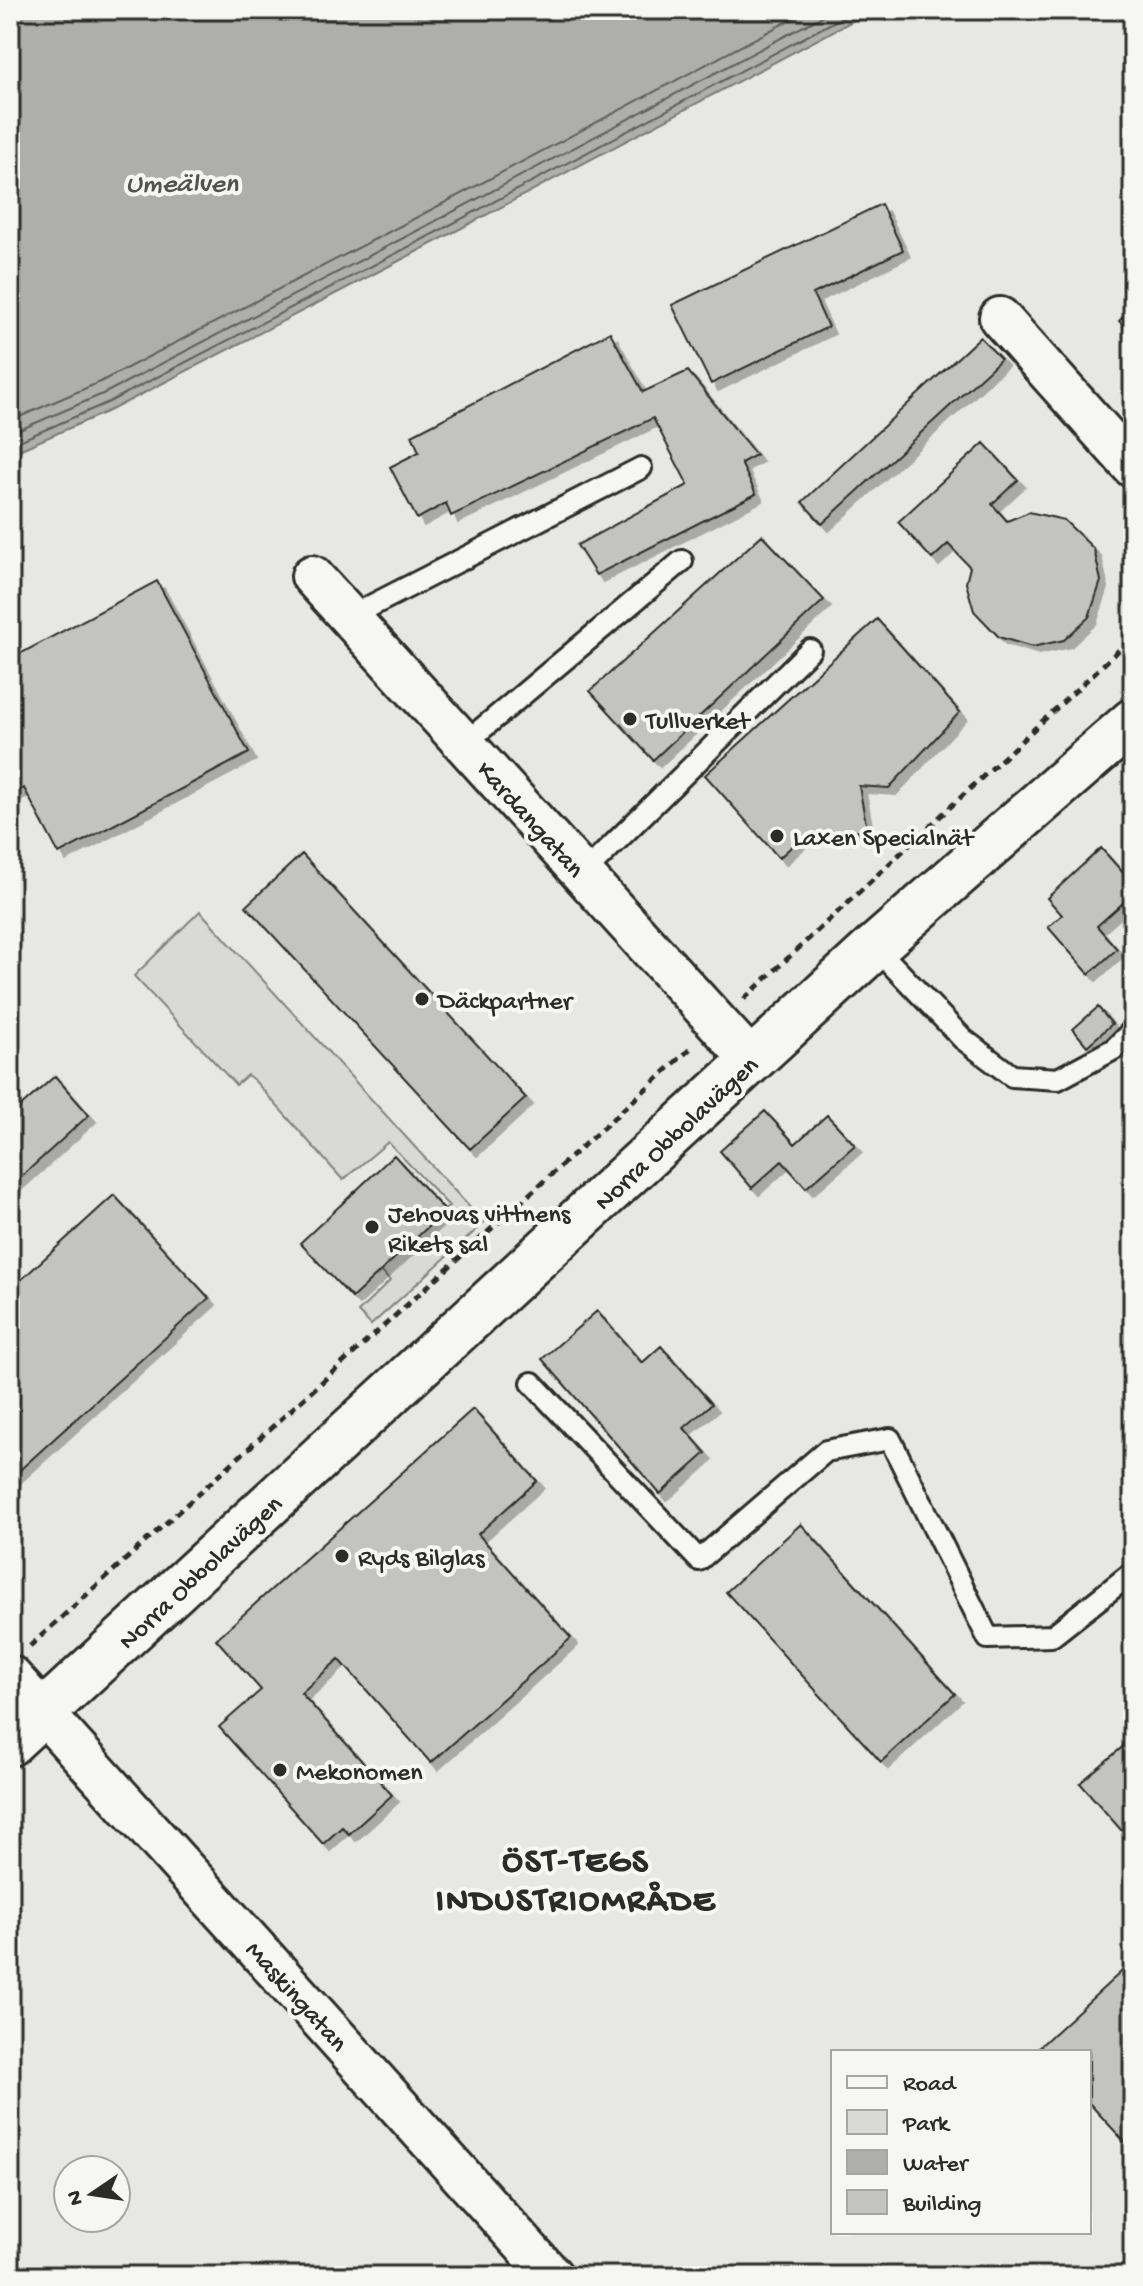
<svg xmlns="http://www.w3.org/2000/svg" width="1143" height="2286" font-family="'Gochi Hand',sans-serif">
	<style>
		.built { fill: #e7e7e3; fill-rule: evenodd }
		.green { fill: #d9d9d5; stroke: #828280; stroke-width: 2 }
		.water { fill: #aeaeab; stroke: #7a7a78; stroke-width: 2 }
		.lines { fill: none; stroke-linecap: round; stroke-linejoin: round }
		.shore { stroke: #5f5f5e; stroke-width: 2 }
		.building { fill: #c3c3c0; stroke: #2b2b2b; stroke-width: 2; filter: url(#shadow) }
		.lane-casing { stroke: #2b2b2b; stroke-width: 26 }
		.street-casing { stroke: #2b2b2b; stroke-width: 46 }
		.secondary-casing { stroke: #2b2b2b; stroke-width: 50 }
		.path { stroke: #2b2b2b; stroke-width: 5; stroke-dasharray: 8 6; stroke-linecap: butt }
		.lane { stroke: #f6f6f2; stroke-width: 20 }
		.street { stroke: #f6f6f2; stroke-width: 40 }
		.secondary { stroke: #f6f6f2; stroke-width: 44 }
		.poi-dot { fill: #2b2b2b; stroke: #f6f6f2; stroke-width: 3 }
		.labels { text-anchor: middle; stroke-width: 8; stroke-linejoin: round; paint-order: stroke }
		.poi-label { font-size: 26px; fill: #2b2b2b; stroke: #f6f6f2; text-anchor: start }
		.street-label { font-size: 26px; fill: #2b2b2b; stroke: #f6f6f2 }
		.water-label { font-size: 28px; font-style: italic; fill: #525251; stroke: #f6f6f2 }
		.district-label { font-size: 34px; font-weight: bold; letter-spacing: 2px; fill: #2b2b2b; stroke: #f6f6f2 }
	</style>
	<defs>
		<filter id="shadow"><feDropShadow dx="7" dy="7" stdDeviation="0" flood-color="#0004"/></filter>
	</defs>
	<rect width="100%" height="100%" fill="#f6f6f2"/>
	<filter id="ink" filterUnits="userSpaceOnUse"><feTurbulence type="fractalNoise" baseFrequency=".0125" numOctaves="2"/><feDisplacementMap in="SourceGraphic" scale="16" xChannelSelector="R" yChannelSelector="G"/><feConvolveMatrix kernelMatrix="1 2 1 2 8 2 1 2 1" color-interpolation-filters="sRGB"/></filter>
	<g filter="url(#ink)">
		<!-- built -->
		<path class="built" d="M 873,10 L 1133,10 L 1133,2276 L 10,2276 L 10,454 L 113,409 L 420,250 ZM 833,2052 L 1089,2052 L 1089,2232 L 833,2232 ZM 68,2170 L 116,2170 L 116,2218 L 68,2218 Z"/>
		<!-- green -->
		<path class="green" d="M 200,911 L 484,1223 L 371,1325 L 358,1312 L 390,1281 L 381,1271 L 449,1206 L 388,1142 L 343,1180 L 254,1080 L 247,1075 L 236,1085 L 134,976 Z"/>
		<!-- water -->
		<path class="water" d="M 10,10 L 873,10 L 420,250 L 113,409 L 10,454 Z"/>
		<g class="lines">
			<!-- shore -->
			<path class="shore" d="M 10,421 L 100,382 L 406,223 L 809,10
				M 10,434 L 105,393 L 411,234 L 834,10
				M 10,445 L 109,402 L 416,243 L 856,10"/>
		</g>
		<!-- building -->
		<path class="building" d="M 881,204 L 903,250 L 813,294 L 828,327 L 711,384 L 672,305 Z
			M 1133,306 L 1133,335 L 1119,321 Z
			M 610,332 L 643,392 L 688,371 L 756,455 L 741,463 L 756,494 L 596,575 L 577,545 L 688,485 L 653,418 L 451,516 L 446,503 L 417,519 L 390,467 L 419,452 L 412,435 Z
			M 980,337 L 1001,359 L 822,524 L 802,502 Z
			M 984,443 L 1018,480 L 992,504 L 1007,521 L 1029,512 L 1064,520 L 1094,549 L 1101,581 L 1089,617 L 1064,640 L 1032,647 L 999,637 L 974,611 L 966,583 L 970,567 L 948,544 L 932,559 L 898,522 Z
			M 762,535 L 824,600 L 653,760 L 590,691 Z
			M 157,581 L 249,753 L 59,854 L 24,788 L 10,795 L 10,659 Z
			M 877,619 L 960,712 L 889,788 L 859,786 L 867,829 L 800,839 L 779,858 L 705,775 Z
			M 1101,848 L 1133,884 L 1133,894 L 1097,926 L 1117,949 L 1089,974 L 1048,927 L 1062,915 L 1047,898 Z
			M 302,854 L 526,1098 L 470,1149 L 246,906 Z
			M 1098,1007 L 1112,1024 L 1087,1046 L 1073,1029 Z
			M 55,1076 L 89,1115 L 10,1187 L 10,1116 Z
			M 765,1111 L 795,1144 L 827,1115 L 855,1145 L 806,1188 L 782,1161 L 752,1188 L 720,1151 Z
			M 394,1155 L 445,1211 L 352,1298 L 300,1243 Z
			M 114,1195 L 209,1298 L 10,1479 L 10,1290 Z
			M 597,1311 L 642,1363 L 661,1346 L 712,1404 L 684,1428 L 706,1453 L 660,1494 L 542,1359 Z
			M 473,1409 L 537,1481 L 478,1534 L 571,1638 L 431,1763 L 339,1659 L 301,1693 L 392,1795 L 349,1834 L 342,1827 L 323,1844 L 219,1727 L 261,1690 L 216,1639 Z
			M 801,1524 L 955,1694 L 881,1762 L 726,1592 Z
			M 1133,1738 L 1133,1833 L 1128,1838 L 1080,1783 Z
			M 1133,1961 L 1133,2151 L 1089,2103 L 1089,2052 L 1042,2052 L 1038,2048 Z"/>
		<g class="lines">
			<defs>
				<path id="lane" d="M 349,617 L 641,468
					M 465,743 L 682,561
					M 582,875 L 810,650
					M 875,947 L 963,1039 L 1012,1076 L 1058,1079 L 1114,1049 L 1133,1030
					M 532,1383 L 699,1560 L 826,1451 L 890,1439 L 988,1638 L 1052,1636 L 1133,1572"/>
				<path id="street" d="M 1000,318 L 1133,467
					M 312,576 L 752,1061
					M 10,1676 L 552,2276"/>
				<path id="secondary" d="M 10,1743 L 875,947 L 1133,721"/>
			</defs>
			<!-- lane casing -->
			<use href="#lane" class="lane-casing"/>
			<!-- street casing -->
			<use href="#street" class="street-casing"/>
			<!-- secondary casing -->
			<use href="#secondary" class="secondary-casing"/>
			<!-- path -->
			<path class="path" d="M 744,999 L 1133,637
				M 30,1646 L 690,1049"/>
			<!-- lane -->
			<use href="#lane" class="lane"/>
			<!-- street -->
			<use href="#street" class="street"/>
			<!-- secondary -->
			<use href="#secondary" class="secondary"/>
		</g>
	</g>
	<!-- markers -->
	<g class="poi-dot">
		<circle cx="630" cy="719" r="8"/>
		<circle cx="777" cy="836" r="8"/>
		<circle cx="422" cy="999" r="8"/>
		<circle cx="372" cy="1227" r="8"/>
		<circle cx="342" cy="1556" r="8"/>
		<circle cx="280" cy="1770" r="8"/>
	</g>
	<g class="labels">
		<!-- poi labels -->
		<g class="poi-label">
			<text x="646" y="728">Tullverket</text>
			<text x="793" y="845">Laxen Specialnät</text>
			<text x="438" y="1008">Däckpartner</text>
			<text x="388" y="1221">Jehovas vittnens<tspan x="388" dy="30">Rikets sal</tspan></text>
			<text x="358" y="1565">Ryds Bilglas</text>
			<text x="296" y="1779">Mekonomen</text>
		</g>
		<!-- street labels -->
		<g class="street-label">
			<text transform="translate(532 818) rotate(48)" y="9">Kardangatan</text>
			<text transform="translate(675 1132) rotate(-43)" y="9">Norra Obbolavägen</text>
			<text transform="translate(199 1571) rotate(-43)" y="9">Norra Obbolavägen</text>
			<text transform="translate(298 1995) rotate(48)" y="9">Maskingatan</text>
		</g>
		<!-- water labels -->
		<g class="water-label">
			<text x="182" y="191">Umeälven</text>
		</g>
		<!-- district labels -->
		<g class="district-label">
			<text x="576" y="1870">ÖST-TEGS<tspan x="576" dy="39">INDUSTRIOMRÅDE</tspan></text>
		</g>
	</g>
	<!-- margin -->
	<rect width="1143" height="2286" fill="none" stroke="#f6f6f2" stroke-width="40"/>
	<rect x="20" y="20" width="1103" height="2246" fill="none" stroke="#2b2b2b" stroke-width="3" filter="url(#ink)"/>
	<!-- legend -->
	<rect x="831" y="2050" width="260" height="184" fill="#f6f6f2" stroke="#a5a5a2" stroke-width="2"/>
	<rect x="847" y="2076" width="40" height="12" fill="#f6f6f2" stroke="#a5a5a2" stroke-width="2"/>
	<text x="903" y="2090" font-size="24" fill="#2b2b2b">Road</text>
	<rect x="847" y="2110" width="40" height="24" fill="#d9d9d5" stroke="#a5a5a2" stroke-width="2"/>
	<text x="903" y="2130" font-size="24" fill="#2b2b2b">Park</text>
	<rect x="847" y="2150" width="40" height="24" fill="#aeaeab" stroke="#a5a5a2" stroke-width="2"/>
	<text x="903" y="2170" font-size="24" fill="#2b2b2b">Water</text>
	<rect x="847" y="2190" width="40" height="24" fill="#c3c3c0" stroke="#a5a5a2" stroke-width="2"/>
	<text x="903" y="2210" font-size="24" fill="#2b2b2b">Building</text>
	<!-- north arrow -->
	<g transform="translate(92 2194) rotate(257)"><circle r="38" fill="#f6f6f2" stroke="#a5a5a2" stroke-width="2"/>
	<path d="M0-6L14 30L0 20L-14 30Z" fill="#2b2b2b"/>
	<text y="-12" font-size="22" font-weight="bold" text-anchor="middle" fill="#2b2b2b">N</text>
	</g>
</svg>
